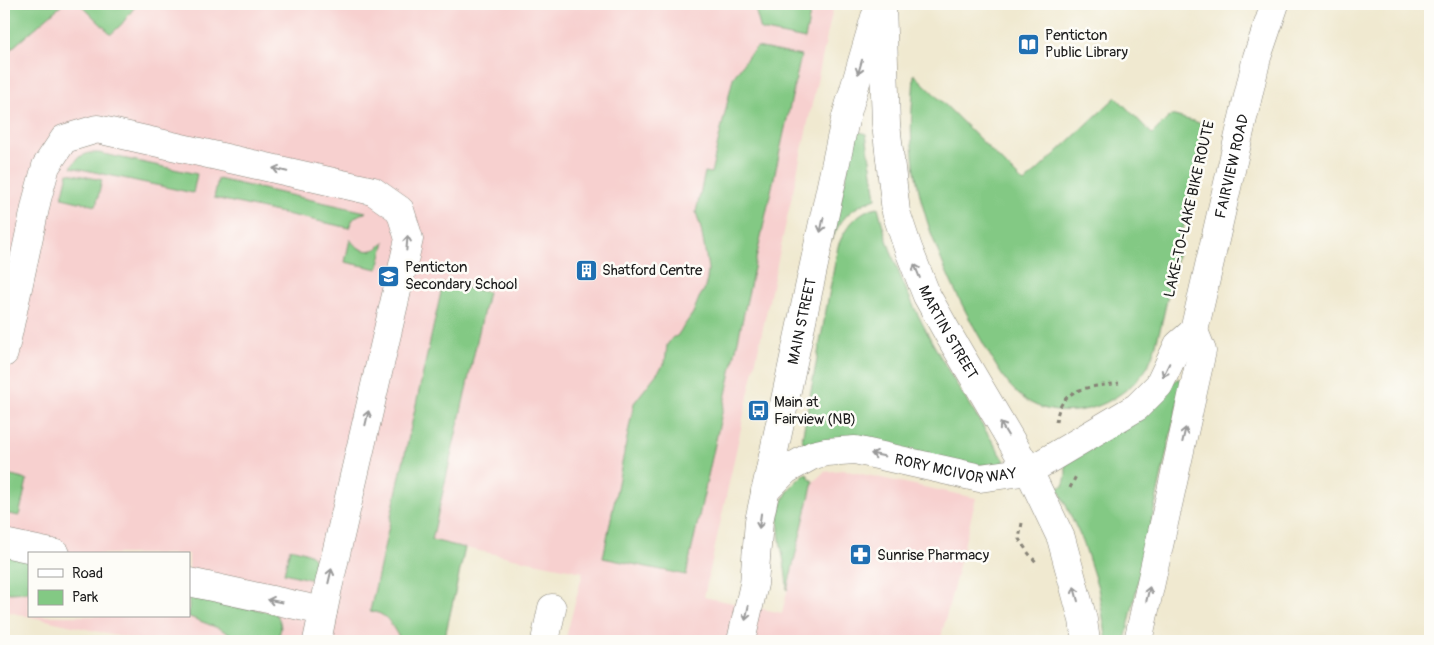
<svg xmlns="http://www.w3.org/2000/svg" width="1434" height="645" font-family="Pangolin,sans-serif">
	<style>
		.built { fill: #f7d0cf; fill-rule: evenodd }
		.green { fill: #83c984; stroke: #507250 }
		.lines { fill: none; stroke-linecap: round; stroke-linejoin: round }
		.minor-casing { stroke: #868276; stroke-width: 29 }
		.major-casing { stroke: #868276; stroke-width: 29 }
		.path { stroke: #868276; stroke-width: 3; stroke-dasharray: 4 4; stroke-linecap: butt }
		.minor { stroke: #fff; stroke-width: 28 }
		.major { stroke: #fff; stroke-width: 28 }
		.oneway { stroke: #999 }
		.labels { text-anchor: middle; stroke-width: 5; stroke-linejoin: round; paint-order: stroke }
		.poi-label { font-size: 15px; fill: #1c1c1c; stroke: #fdfcf7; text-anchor: start }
		.street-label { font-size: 15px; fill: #1c1c1c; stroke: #fdfcf7 }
	</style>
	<rect width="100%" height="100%" fill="#fdfcf7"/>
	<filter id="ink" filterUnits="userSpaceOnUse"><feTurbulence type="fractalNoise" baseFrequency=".02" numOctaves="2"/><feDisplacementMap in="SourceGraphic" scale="10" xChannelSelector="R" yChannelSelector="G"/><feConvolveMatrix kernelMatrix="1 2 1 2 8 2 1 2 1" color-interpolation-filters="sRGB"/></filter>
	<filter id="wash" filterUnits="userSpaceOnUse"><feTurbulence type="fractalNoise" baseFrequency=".0096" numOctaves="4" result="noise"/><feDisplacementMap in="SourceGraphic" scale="20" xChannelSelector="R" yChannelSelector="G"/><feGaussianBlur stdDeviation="1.12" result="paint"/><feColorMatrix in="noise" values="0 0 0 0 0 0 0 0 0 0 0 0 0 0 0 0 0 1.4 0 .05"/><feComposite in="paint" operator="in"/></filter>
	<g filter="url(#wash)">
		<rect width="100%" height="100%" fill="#f0e9d0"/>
		<!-- built -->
		<path class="built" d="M 4,4 L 834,4 L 704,597 L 782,613 L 813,482 L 824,472 L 843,470 L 976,498 L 940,641 L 565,641 L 583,572 L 465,548 L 444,641 L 141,641 L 4,611 ZM 29,554 L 189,554 L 189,616 L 29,616 Z"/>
		<!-- green -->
		<path class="green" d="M 4,4 L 63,4 L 4,55 Z
			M 80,4 L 137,4 L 121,25 L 111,34 Z
			M 755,4 L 812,4 L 805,39 L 761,30 L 755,9 Z
			M 757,47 L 801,56 L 686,575 L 603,558 L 634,403 L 665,363 L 667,345 L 672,338 L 677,336 L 693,313 L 699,298 L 704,290 L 707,280 L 708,269 L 706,256 L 701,229 L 696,212 L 705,172 L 711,173 L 733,78 L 749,55 Z
			M 914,74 L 1024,183 L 1116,97 L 1152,134 L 1171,115 L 1207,125 L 1161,326 C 1157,339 1154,354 1148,366 C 1138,384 1109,405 1088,409 C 1066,414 1042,412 1023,398 C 1005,385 994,362 983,343 C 948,282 918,217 912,146 C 910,122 913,98 914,74 Z
			M 860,132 L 866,134 L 876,198 C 853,207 840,217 832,241 L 855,133 Z
			M 89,153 L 99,153 L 197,174 L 193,193 L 71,167 L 79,157 Z
			M 68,173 L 102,180 L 96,206 L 62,198 Z
			M 218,179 L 366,212 L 365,213 C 357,214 351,220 349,228 L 214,198 Z
			M 878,207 C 900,301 954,381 1005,461 L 1002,465 L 978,465 L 805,446 L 802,439 L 838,246 C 845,228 858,210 878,207 Z
			M 350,239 C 359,253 375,255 385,241 L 378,269 L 345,262 Z
			M 443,283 L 488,292 L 432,540 L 465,548 L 444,641 L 402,641 C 391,628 391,614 370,611 Z
			M 1177,379 L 1180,379 L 1182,383 L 1125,641 L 1107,641 L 1098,588 L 1084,544 L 1058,488 L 1063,486 C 1066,478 1067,473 1065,465 Z
			M 806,473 L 813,482 L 787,590 C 786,544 760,508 806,473 Z
			M 4,474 L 27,480 L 19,516 L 4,513 Z
			M 290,548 C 302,551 318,553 318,569 C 318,574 316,577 313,580 L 284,573 Z
			M 4,555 L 29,557 L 29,592 L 10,593 L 4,591 Z
			M 189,592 L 276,614 C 283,623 282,633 275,641 L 244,641 L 218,628 L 187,616 L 189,616 Z"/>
	</g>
	<g filter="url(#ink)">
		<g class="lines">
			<defs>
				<g id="minor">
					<path id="s1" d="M 1194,331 L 1257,57 L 1275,4"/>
					<path d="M 4,353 L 37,199 L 46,166 L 64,139 L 97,129 L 373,191 L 400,210 L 409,239 L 328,588 L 317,641"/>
					<path id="s2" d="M 765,491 L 786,470 L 813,455 L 826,452 L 855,450 L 980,478 L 1029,471 L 1137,407 L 1159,385 L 1178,345 L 1194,331"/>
					<path d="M 4,543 L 56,554"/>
					<path d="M 189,582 L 323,611"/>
					<path d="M 545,641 L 552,608"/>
					<path d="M 1138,641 L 1202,351 L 1194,331"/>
				</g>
				<g id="major">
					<path id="s3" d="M 882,4 L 886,124 L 896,212 L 908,248 L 927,296 L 950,337 L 1029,471 L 1061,538 L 1083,620 L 1086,641"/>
					<path id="s4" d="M 741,641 L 754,584 L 759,521 L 845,120 L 875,17"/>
				</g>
			</defs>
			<!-- minor casing -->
			<use href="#minor" class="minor-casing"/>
			<!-- major casing -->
			<use href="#major" class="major-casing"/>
			<!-- path -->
			<path class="path" d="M 1056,422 C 1061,385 1089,388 1119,383
				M 1070,488 L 1076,476
				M 1022,523 L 1019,539 L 1029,554 L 1037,563"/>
			<!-- minor -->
			<use href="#minor" class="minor"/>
			<!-- major -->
			<use href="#major" class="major"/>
		</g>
		<!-- one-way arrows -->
		<defs><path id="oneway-shaft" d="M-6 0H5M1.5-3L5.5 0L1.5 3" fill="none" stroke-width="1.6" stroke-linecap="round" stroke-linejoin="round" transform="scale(1.25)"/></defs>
		<g class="oneway">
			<use href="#oneway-shaft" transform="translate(860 67) rotate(106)"/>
			<use href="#oneway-shaft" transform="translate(280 170) rotate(-167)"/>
			<use href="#oneway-shaft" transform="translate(822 225) rotate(102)"/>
			<use href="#oneway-shaft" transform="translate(407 243) rotate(-85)"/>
			<use href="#oneway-shaft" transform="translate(917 271) rotate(-112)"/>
			<use href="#oneway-shaft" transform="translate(1166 370) rotate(116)"/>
			<use href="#oneway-shaft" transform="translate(367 418) rotate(-77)"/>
			<use href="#oneway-shaft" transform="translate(1004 429) rotate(-121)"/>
			<use href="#oneway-shaft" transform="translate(1184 435) rotate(-77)"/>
			<use href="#oneway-shaft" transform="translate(878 455) rotate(-168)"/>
			<use href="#oneway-shaft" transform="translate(760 521) rotate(98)"/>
			<use href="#oneway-shaft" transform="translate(330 576) rotate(-77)"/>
			<use href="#oneway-shaft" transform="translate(1076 594) rotate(-105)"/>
			<use href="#oneway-shaft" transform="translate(1148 594) rotate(-77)"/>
			<use href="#oneway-shaft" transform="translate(275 601) rotate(-168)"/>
			<use href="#oneway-shaft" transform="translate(747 613) rotate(102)"/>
		</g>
	</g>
	<!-- icons -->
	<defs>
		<symbol id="library-square" viewBox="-11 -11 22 22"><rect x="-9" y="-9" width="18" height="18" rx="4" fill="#1f6fb2" stroke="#fdfcf7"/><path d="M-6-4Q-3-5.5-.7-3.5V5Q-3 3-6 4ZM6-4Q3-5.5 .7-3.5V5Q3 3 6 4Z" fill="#fff"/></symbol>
		<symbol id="building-square" viewBox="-11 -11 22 22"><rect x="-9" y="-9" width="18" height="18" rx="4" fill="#1f6fb2" stroke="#fdfcf7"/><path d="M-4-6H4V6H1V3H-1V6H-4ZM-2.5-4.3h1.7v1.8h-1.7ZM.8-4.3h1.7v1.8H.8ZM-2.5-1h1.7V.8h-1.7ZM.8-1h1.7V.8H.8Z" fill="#fff"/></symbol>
		<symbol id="school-square" viewBox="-11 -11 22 22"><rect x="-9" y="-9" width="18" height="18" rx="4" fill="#1f6fb2" stroke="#fdfcf7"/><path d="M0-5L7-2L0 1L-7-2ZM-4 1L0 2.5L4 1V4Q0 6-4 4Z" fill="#fff"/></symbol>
		<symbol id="bus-square" viewBox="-11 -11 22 22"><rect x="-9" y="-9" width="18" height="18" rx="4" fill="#1f6fb2" stroke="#fdfcf7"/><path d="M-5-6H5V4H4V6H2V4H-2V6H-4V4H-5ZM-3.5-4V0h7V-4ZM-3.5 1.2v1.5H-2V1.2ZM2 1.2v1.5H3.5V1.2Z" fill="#fff"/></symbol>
		<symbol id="pharmacy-square" viewBox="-11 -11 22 22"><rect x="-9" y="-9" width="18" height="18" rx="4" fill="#1f6fb2" stroke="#fdfcf7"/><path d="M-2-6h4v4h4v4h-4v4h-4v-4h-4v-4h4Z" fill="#fff"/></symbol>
	</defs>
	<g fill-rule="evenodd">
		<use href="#library-square" x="1016" y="32" width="25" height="25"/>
		<use href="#building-square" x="574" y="258" width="25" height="25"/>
		<use href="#school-square" x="376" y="264" width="25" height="25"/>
		<use href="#bus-square" x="746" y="398" width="25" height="25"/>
		<use href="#pharmacy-square" x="848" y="542" width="25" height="25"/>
	</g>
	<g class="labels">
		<!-- poi labels -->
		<g class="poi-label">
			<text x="1045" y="40">Penticton<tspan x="1045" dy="17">Public Library</tspan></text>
			<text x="405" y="272">Penticton<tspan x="405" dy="17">Secondary School</tspan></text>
			<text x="602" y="275">Shatford Centre</text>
			<text x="774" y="407">Main at<tspan x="774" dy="17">Fairview (NB)</tspan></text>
			<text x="877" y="560">Sunrise Pharmacy</text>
		</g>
		<!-- street labels -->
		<g class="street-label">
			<text dy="5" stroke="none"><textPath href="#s1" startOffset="169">FAIRVIEW ROAD</textPath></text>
			<text transform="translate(1189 209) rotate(-77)" y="5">LAKE-TO-LAKE BIKE ROUTE</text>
			<text dy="5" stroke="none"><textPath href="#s4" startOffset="326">MAIN STREET</textPath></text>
			<text dy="5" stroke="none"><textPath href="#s3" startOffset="340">MARTIN STREET</textPath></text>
			<text dy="5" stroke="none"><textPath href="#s2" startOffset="206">RORY MCIVOR WAY</textPath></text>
		</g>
	</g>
	<!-- margin -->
	<rect width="1434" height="645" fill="none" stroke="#fdfcf7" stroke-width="20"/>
	<!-- legend -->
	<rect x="28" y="552" width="162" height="65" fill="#fdfcf7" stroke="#a3a29f"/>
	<rect x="38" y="569" width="25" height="8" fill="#ffffff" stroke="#a3a29f"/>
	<text x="72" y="578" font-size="15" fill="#1c1c1c">Road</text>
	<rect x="38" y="590" width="25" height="15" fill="#83c984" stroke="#a3a29f"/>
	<text x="72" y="602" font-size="15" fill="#1c1c1c">Park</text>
</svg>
